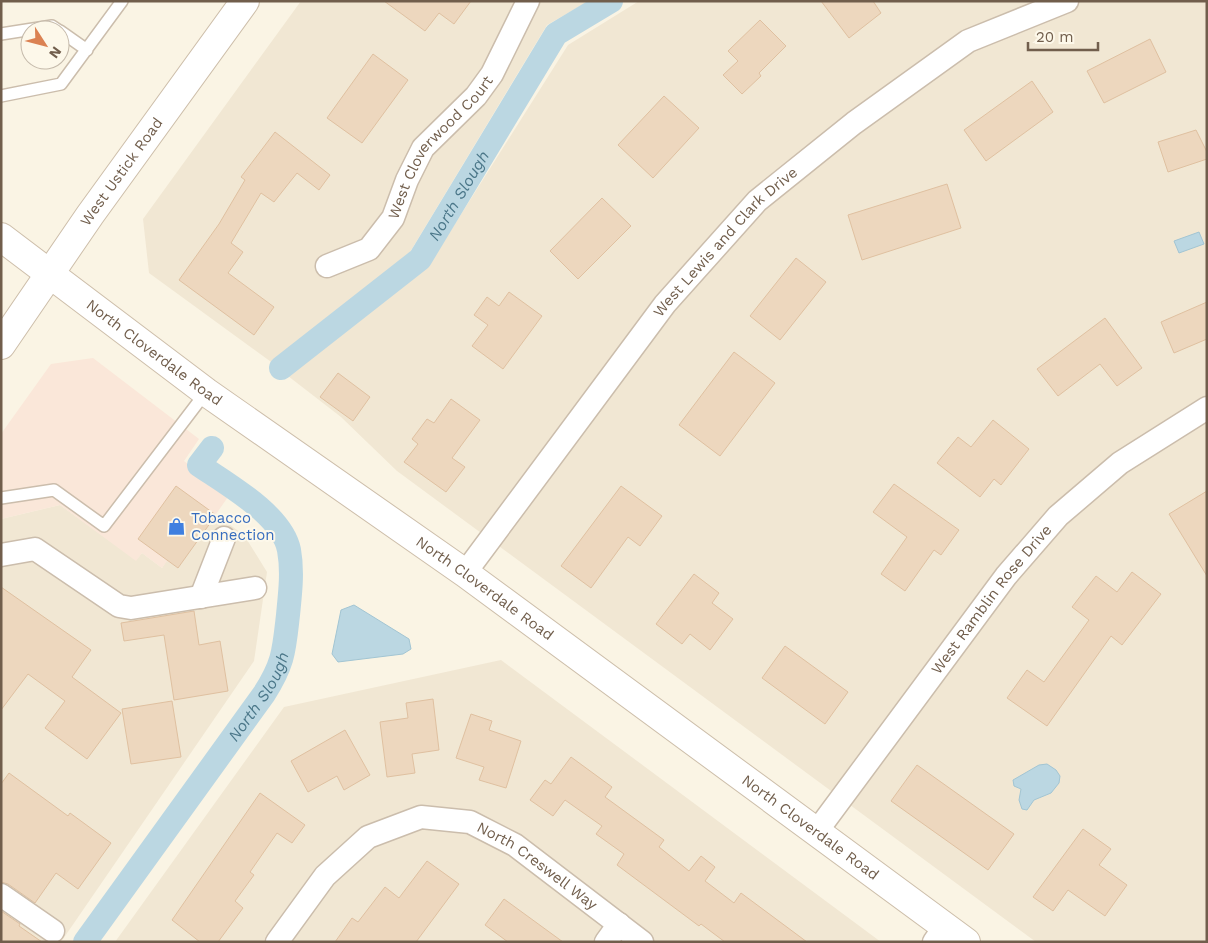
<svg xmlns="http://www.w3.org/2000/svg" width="1208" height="943" font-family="'Work Sans',sans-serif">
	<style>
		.residential { fill: #f1e7d3 }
		.commercial { fill: #fae7d9 }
		.water { fill: #bbd7e2; stroke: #a2c5d3 }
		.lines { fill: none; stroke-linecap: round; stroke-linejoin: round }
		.canal { stroke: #bbd7e2; stroke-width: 24 }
		.building { fill: #edd7be; stroke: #dfc0a0 }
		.service-casing { stroke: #cbbdac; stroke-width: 14 }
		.minor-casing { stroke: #cbbdac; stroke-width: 25 }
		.secondary-casing { stroke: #cdbeaa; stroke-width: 30 }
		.service { stroke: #fff; stroke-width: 11 }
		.minor { stroke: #fff; stroke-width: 22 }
		.secondary { stroke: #fff; stroke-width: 28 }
		.labels { text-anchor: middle; stroke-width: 4; stroke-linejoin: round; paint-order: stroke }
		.street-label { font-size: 15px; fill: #715e4c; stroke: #fdf8ea }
		.shop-label { font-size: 15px; fill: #366cbe; stroke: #fdf8ea; text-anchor: start }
		.water-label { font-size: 16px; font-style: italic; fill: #4b7789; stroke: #fdf8ea }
	</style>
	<rect width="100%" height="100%" fill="#faf4e4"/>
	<!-- residential -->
	<path class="residential" d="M 301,1 L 589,1 L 547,25 L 410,252 L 274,364 L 149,273 L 143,219 Z
		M 639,1 L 1207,1 L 1207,942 L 1036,942 L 397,471 L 341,417 L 288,376 L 429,265 L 568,45 Z
		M 60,505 L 136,560 L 142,553 L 162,568 L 167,560 L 178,568 L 216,515 L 244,535 L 267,572 L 254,661 L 61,942 L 1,942 L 1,519 Z
		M 501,660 L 881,942 L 115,942 L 284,707 Z"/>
	<!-- commercial -->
	<path class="commercial" d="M 93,358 L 199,439 L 184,461 L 228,497 L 178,568 L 167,561 L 162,568 L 142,553 L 136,561 L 60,505 L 1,519 L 1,434 L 51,364 Z"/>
	<!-- water -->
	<path class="water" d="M 1199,232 L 1204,244 L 1179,253 L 1174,241 Z
		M 354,605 L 409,639 L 411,649 L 403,654 L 338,662 L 332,654 L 341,610 Z
		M 1047,764 L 1056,770 L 1060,776 L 1059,783 L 1051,793 L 1034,800 L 1027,810 L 1022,809 L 1019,800 L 1021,789 L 1014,786 L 1013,780 L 1039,765 Z"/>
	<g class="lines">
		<!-- canal -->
		<g class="canal">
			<path id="s1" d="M 281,368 L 420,259 L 556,34 L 611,1"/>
			<path id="s2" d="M 85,942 L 264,694 C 284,663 284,650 288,615 C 290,594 293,572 289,550 C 282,515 227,484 199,465 L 212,448"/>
		</g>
	</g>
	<!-- building -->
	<path class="building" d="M 384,1 L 471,1 L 454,24 L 439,13 L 425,31 Z
		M 821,1 L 873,1 L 881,13 L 849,38 Z
		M 760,20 L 786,46 L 759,73 L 761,76 L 742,94 L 723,75 L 738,61 L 728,51 Z
		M 1150,39 L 1166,72 L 1104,103 L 1087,71 Z
		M 373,54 L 408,80 L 362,143 L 327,118 Z
		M 1032,81 L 1053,112 L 986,161 L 964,130 Z
		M 664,96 L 699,128 L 653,178 L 618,145 Z
		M 1196,130 L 1207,152 L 1207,159 L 1168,172 L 1158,142 Z
		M 275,132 L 330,175 L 319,190 L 297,173 L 274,202 L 261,193 L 231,243 L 243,252 L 228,273 L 274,307 L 254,335 L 179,280 L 219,224 L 245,180 L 241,177 Z
		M 947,184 L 961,228 L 862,260 L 848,215 Z
		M 602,198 L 631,226 L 578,279 L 550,251 Z
		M 796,258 L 826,282 L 780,340 L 750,316 Z
		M 509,292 L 542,316 L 503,369 L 472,346 L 488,325 L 474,315 L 487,297 L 499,306 Z
		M 1207,302 L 1207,339 L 1174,353 L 1161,322 Z
		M 1105,318 L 1142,368 L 1117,386 L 1100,364 L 1058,396 L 1037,369 Z
		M 734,352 L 775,383 L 720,456 L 679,425 Z
		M 338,373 L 370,397 L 353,421 L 320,397 Z
		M 451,399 L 480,420 L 452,458 L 465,467 L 446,492 L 404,462 L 418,444 L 412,439 L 427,419 L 434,423 Z
		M 993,420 L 1029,449 L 1001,485 L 994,479 L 980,497 L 937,463 L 958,437 L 971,447 Z
		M 894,484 L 959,530 L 941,555 L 934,550 L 905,591 L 881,574 L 907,537 L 873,512 Z
		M 176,486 L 216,515 L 178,568 L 138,539 Z
		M 621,486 L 662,516 L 640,546 L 628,537 L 591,588 L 561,566 Z
		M 1207,491 L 1207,576 L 1169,514 Z
		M 1132,572 L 1161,594 L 1122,645 L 1111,636 L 1047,726 L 1007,698 L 1027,670 L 1044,682 L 1089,620 L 1072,607 L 1096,576 L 1117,592 Z
		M 694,574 L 719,593 L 712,603 L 733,619 L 710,650 L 690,634 L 682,644 L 656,624 Z
		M 1,587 L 91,650 L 72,677 L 121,713 L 87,759 L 45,728 L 65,701 L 28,674 L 1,710 Z
		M 194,611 L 199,645 L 220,641 L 228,691 L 174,700 L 164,635 L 124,641 L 121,623 Z
		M 785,646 L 848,692 L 825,724 L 762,678 Z
		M 433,699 L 439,750 L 412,754 L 415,773 L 387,777 L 380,722 L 408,718 L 406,703 Z
		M 172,701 L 181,757 L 131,764 L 122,709 Z
		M 471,714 L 492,721 L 489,730 L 521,741 L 506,788 L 479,780 L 484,767 L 456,758 Z
		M 345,730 L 370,775 L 344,790 L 337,776 L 308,792 L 291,761 Z
		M 571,757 L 612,787 L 605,797 L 664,840 L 659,847 L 689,871 L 701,856 L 715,867 L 705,881 L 734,903 L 741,893 L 807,942 L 725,942 L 701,924 L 699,926 L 617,865 L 624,854 L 596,834 L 602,826 L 565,800 L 553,816 L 530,800 L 545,780 L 551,784 Z
		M 917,765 L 1014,834 L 988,870 L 891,801 Z
		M 9,773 L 68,816 L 70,813 L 111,843 L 78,889 L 56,873 L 35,903 L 8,884 L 1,882 L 1,784 Z
		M 260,793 L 305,825 L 292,843 L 277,833 L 250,872 L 254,875 L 235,901 L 243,908 L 218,942 L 200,942 L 172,920 Z
		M 1083,829 L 1111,849 L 1099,865 L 1127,885 L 1105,916 L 1068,890 L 1053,911 L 1033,897 Z
		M 427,861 L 459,884 L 416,942 L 335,942 L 352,918 L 358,922 L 385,887 L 399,898 Z
		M 504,899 L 563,942 L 508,942 L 485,925 Z
		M 1,911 L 20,924 L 19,926 L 42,942 L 1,942 Z"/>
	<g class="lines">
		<defs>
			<path id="service" d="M 60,31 L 87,50
				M 1,34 L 52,26 L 58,30
				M 1,96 L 61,84 L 122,1
				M 1,498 L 54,490 L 104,526 L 206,392"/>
			<g id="minor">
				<path id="s3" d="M 327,266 L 369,249 L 393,218 L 407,180 L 423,148 L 476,96 L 492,74 L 528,1"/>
				<path d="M 1,555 L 35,549 L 119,606 L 131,608 L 255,588"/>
				<path id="s4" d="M 465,573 L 665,304 L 757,201 L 854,123 L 968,41 L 1067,1"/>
				<path d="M 201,597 L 224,538"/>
				<path id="s5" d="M 817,831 L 1006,576 L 1058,516 L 1120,463 L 1207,408"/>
				<path d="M 1,895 L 53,931"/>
				<path id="s6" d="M 277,942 L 325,876 L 368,837 L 421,817 L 470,822 L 515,845 L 642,942"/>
				<path d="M 606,942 L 619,924"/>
				<path d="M 934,942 L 945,926"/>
			</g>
			<g id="secondary">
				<path id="s7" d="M 1,237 L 206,392 L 465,573 L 966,942"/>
				<path id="s8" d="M 1,345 L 90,215 L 245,1"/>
			</g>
		</defs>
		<!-- service casing -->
		<use href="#service" class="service-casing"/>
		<!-- minor casing -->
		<use href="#minor" class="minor-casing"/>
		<!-- secondary casing -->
		<use href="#secondary" class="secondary-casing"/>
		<!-- service -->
		<use href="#service" class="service"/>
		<!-- minor -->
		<use href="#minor" class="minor"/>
		<!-- secondary -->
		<use href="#secondary" class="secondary"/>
	</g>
	<!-- icons -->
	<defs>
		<symbol id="shop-bare" viewBox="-9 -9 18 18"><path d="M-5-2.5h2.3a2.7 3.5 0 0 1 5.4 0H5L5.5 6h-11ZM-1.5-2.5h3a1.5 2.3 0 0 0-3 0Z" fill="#3f7fe0" stroke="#fdf8ea" stroke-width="2.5" paint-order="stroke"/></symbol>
	</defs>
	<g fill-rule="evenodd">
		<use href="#shop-bare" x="164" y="514" width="25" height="25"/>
	</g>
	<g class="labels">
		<!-- street labels -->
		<g class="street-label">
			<text dy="5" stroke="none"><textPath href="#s3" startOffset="171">West Cloverwood Court</textPath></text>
			<text dy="5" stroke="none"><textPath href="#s8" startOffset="211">West Ustick Road</textPath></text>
			<text dy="5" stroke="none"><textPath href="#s4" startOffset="422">West Lewis and Clark Drive</textPath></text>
			<text dy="5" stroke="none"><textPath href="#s7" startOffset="192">North Cloverdale Road</textPath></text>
			<text dy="5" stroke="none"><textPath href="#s7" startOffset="598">North Cloverdale Road</textPath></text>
			<text dy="5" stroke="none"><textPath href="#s5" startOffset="290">West Ramblin Rose Drive</textPath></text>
			<text dy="5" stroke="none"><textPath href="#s7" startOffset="1002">North Cloverdale Road</textPath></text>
			<text dy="5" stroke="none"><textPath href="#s6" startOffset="326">North Creswell Way</textPath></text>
		</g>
		<!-- shop labels -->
		<g class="shop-label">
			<text x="191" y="523">Tobacco<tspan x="191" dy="17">Connection</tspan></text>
		</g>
		<!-- water labels -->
		<g class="water-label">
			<text dy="6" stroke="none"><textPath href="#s1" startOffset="251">North Slough</textPath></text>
			<text dy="6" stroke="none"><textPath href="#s2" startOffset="301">North Slough</textPath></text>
		</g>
	</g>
	<!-- border -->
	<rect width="1208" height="943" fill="none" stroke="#715e4c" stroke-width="5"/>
	<!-- north arrow -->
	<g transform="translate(45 45) rotate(126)"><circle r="24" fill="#fdf8ea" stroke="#c5baab"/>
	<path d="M0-4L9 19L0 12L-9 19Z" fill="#db8253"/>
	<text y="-8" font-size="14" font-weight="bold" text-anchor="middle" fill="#715e4c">N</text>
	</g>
	<!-- scale -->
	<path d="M1028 42v8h70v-8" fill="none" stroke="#715e4c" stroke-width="2.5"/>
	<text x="1036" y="42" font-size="15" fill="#715e4c" stroke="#fdf8ea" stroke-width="4" paint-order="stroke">20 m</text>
</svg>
